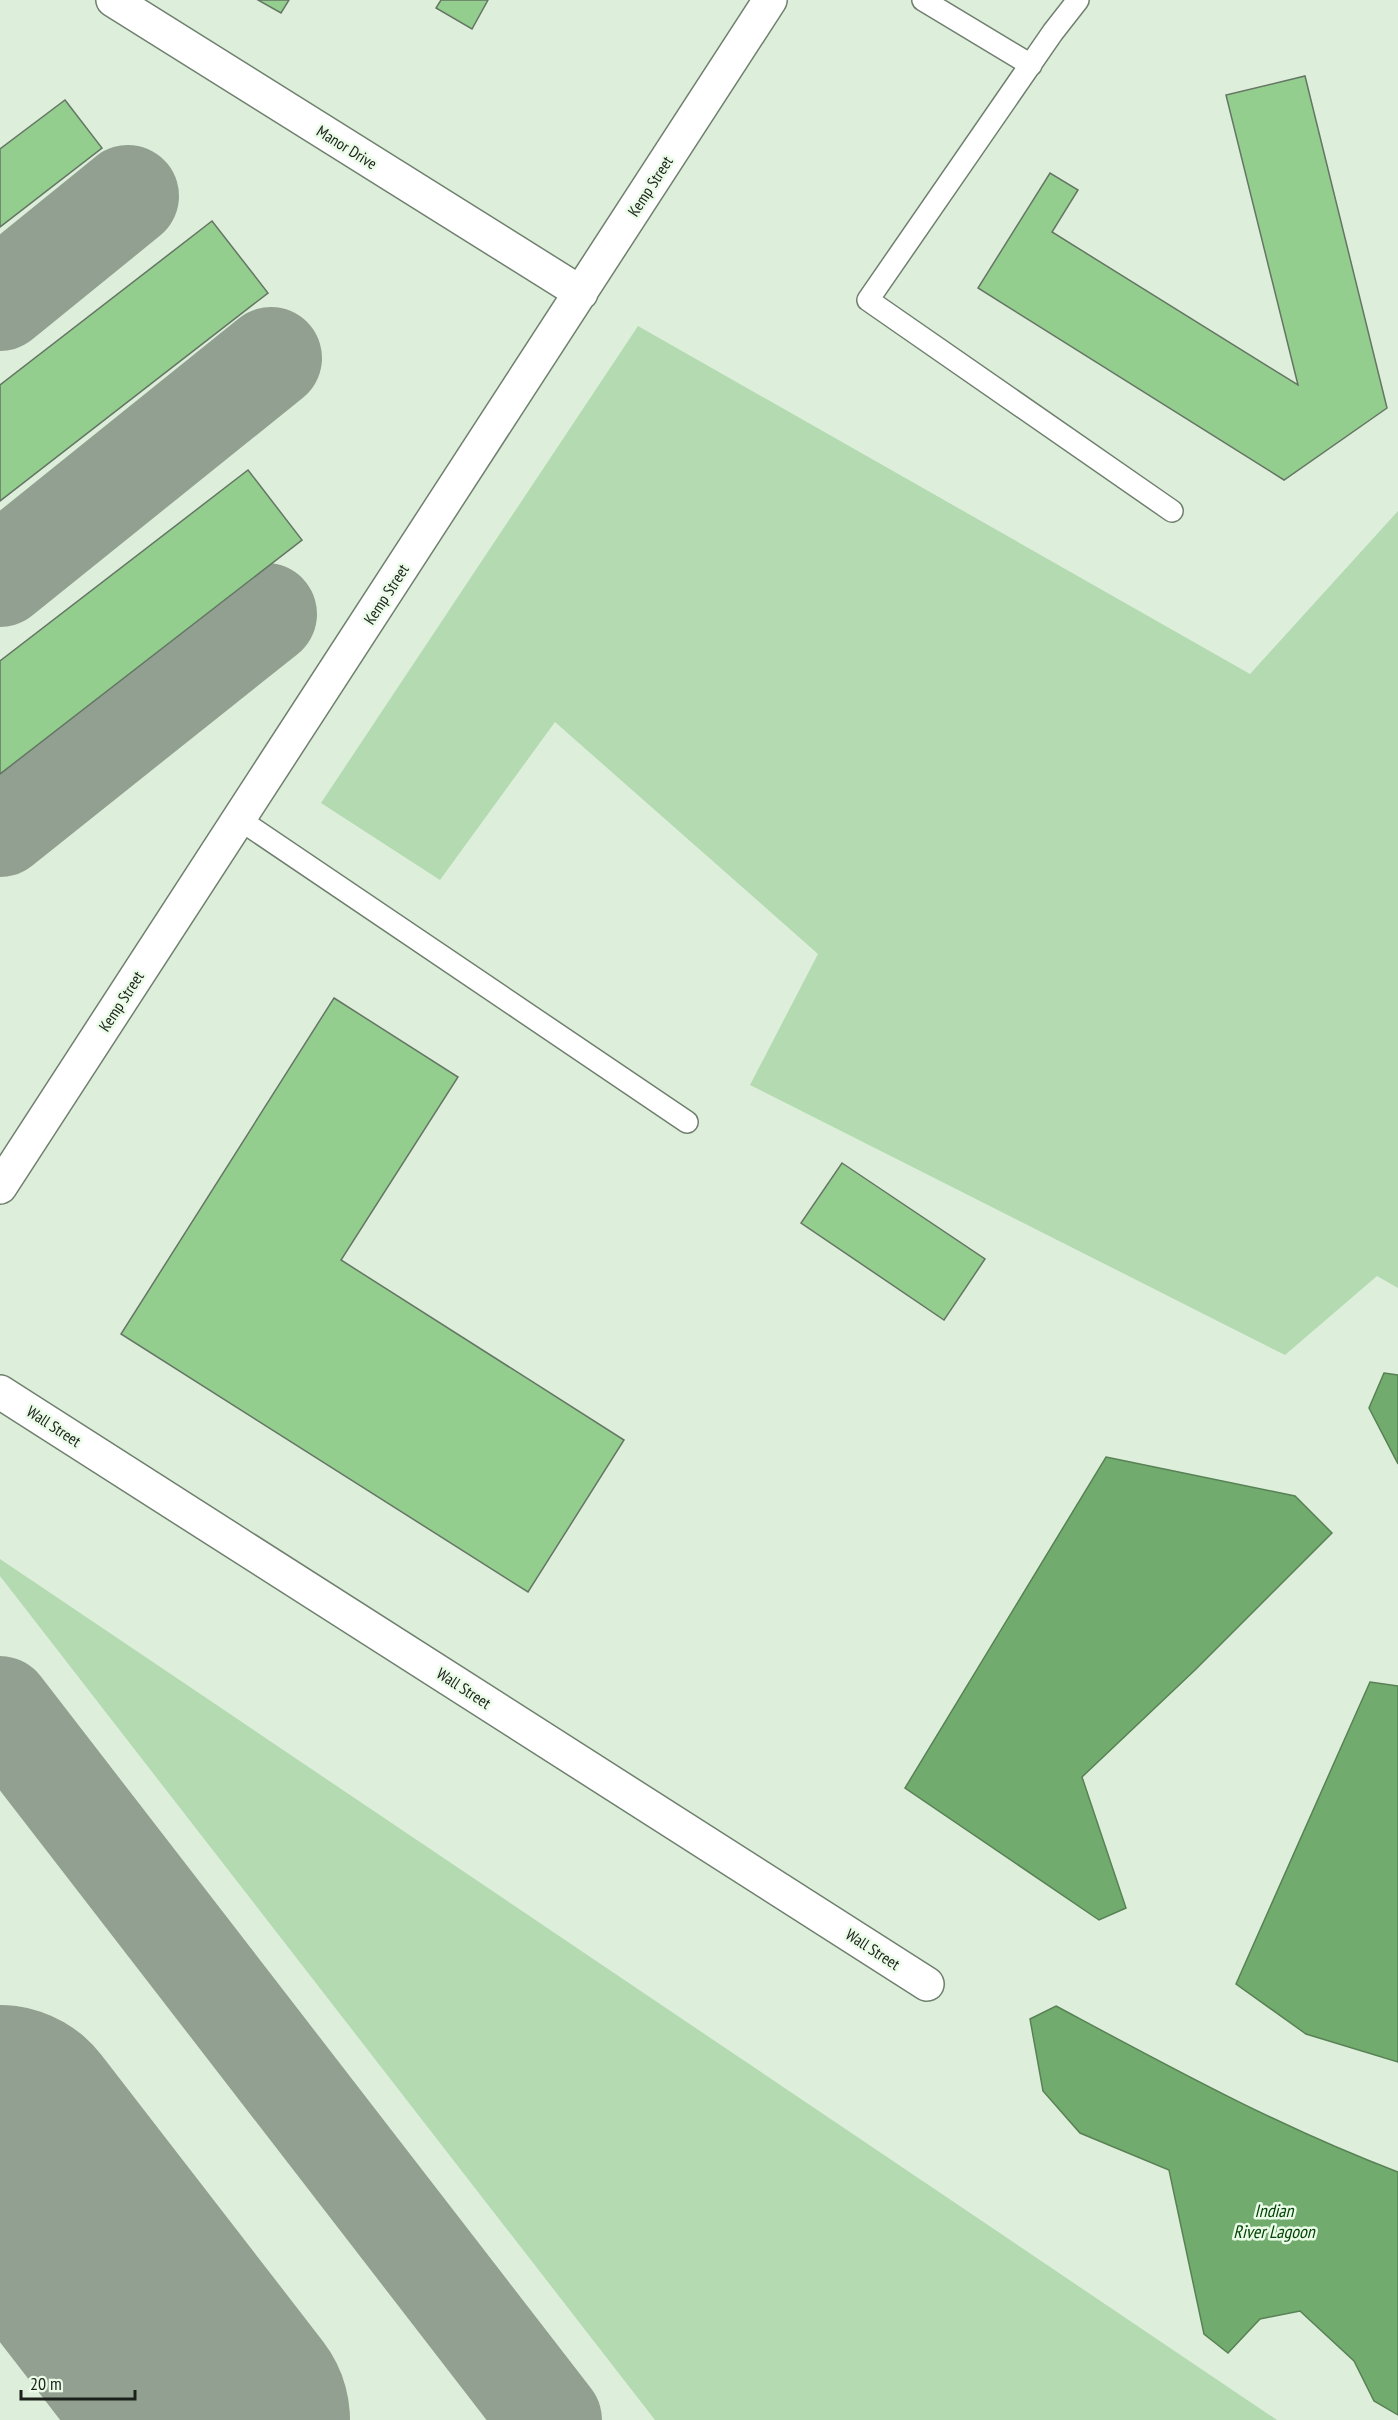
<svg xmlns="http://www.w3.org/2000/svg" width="1398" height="2420" font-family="'PT Sans Narrow',sans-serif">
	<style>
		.green { fill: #b3dab0 }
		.water { fill: #72ab6e; stroke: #588255; stroke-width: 1.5 }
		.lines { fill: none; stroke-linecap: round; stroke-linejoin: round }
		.taxiway { stroke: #92a091; stroke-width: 102 }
		.runway { stroke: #92a091; stroke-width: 256 }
		.building { fill: #93ce8f; stroke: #657664; stroke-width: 1.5 }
		.lane-casing { stroke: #6f806e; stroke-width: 24 }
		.street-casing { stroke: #6f806e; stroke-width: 36 }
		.lane { stroke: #fff; stroke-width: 21 }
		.street { stroke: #fff; stroke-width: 33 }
		.labels { text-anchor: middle; stroke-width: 5; stroke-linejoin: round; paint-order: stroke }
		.street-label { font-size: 16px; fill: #1b211a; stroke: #eafce8 }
		.water-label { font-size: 18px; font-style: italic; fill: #044406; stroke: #eafce8 }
	</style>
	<rect width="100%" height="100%" fill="#ddefdb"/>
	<!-- green -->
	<path class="green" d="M 638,326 L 1250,674 L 1398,511 L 1398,1288 L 1377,1276 L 1285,1355 L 750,1085 L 818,954 L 555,722 L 440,880 L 321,803 Z
		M 0,1559 L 1277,2420 L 655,2420 L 0,1576 Z"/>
	<!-- water -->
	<path class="water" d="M 1384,1373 L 1398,1375 L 1398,1464 L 1369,1408 Z
		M 1106,1457 L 1295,1496 L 1332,1533 L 1195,1670 L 1082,1777 L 1126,1908 L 1099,1920 L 905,1788 Z
		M 1370,1682 L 1398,1686 L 1398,2062 L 1306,2034 L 1236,1984 Z
		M 1056,2006 C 1168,2066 1279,2127 1398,2172 L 1398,2415 L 1374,2401 L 1354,2361 L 1300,2311 L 1260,2319 L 1228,2353 L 1204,2334 L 1169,2170 L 1080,2133 L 1043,2091 L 1030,2019 Z"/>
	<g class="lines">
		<!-- taxiway -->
		<path class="taxiway" d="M 0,300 L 128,196
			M 0,576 L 271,358
			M 0,826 L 266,614
			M 0,1707 L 551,2420"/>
		<!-- runway -->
		<path class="runway" d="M 0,2133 L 222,2420"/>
	</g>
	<!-- building -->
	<path class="building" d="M 258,0 L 289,0 L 281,13 Z
		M 441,0 L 488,0 L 472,29 L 436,8 Z
		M 1305,76 L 1387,408 L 1284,480 L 978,288 L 1050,173 L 1078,190 L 1052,232 L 1298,385 L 1226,95 Z
		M 65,100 L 102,148 L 0,227 L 0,149 Z
		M 212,221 L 268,293 L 0,501 L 0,385 Z
		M 248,470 L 302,540 L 0,774 L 0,661 Z
		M 334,998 L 458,1077 L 341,1260 L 624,1440 L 528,1592 L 121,1334 Z
		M 842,1163 L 985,1259 L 944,1320 L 801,1223 Z"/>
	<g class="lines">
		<defs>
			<path id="lane" d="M 923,0 L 1031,65
				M 1078,0 L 1053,32 L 868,300 L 1172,511
				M 239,819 L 687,1122"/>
			<path id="street" d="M 113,0 L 581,293
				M 0,1187 L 770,0
				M 0,1392 L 927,1984"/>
		</defs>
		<!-- lane casing -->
		<use href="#lane" class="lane-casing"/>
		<!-- street casing -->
		<use href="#street" class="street-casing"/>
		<!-- lane -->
		<use href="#lane" class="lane"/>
		<!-- street -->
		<use href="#street" class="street"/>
	</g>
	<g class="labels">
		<!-- street labels -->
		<g class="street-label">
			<text transform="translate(347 147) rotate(32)" y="6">Manor Drive</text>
			<text transform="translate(650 186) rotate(-57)" y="6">Kemp Street</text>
			<text transform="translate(386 594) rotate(-57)" y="6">Kemp Street</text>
			<text transform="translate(121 1001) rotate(-57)" y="6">Kemp Street</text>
			<text transform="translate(54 1426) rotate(33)" y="6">Wall Street</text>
			<text transform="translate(464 1688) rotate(33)" y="6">Wall Street</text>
			<text transform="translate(873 1949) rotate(33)" y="6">Wall Street</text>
		</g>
		<!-- water labels -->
		<g class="water-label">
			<text x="1274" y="2217">Indian<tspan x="1274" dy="21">River Lagoon</tspan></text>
		</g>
	</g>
	<!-- scale -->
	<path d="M21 2390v9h114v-9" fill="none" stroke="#1b211a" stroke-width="3"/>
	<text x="30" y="2390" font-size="18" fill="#1b211a" stroke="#eafce8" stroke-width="4.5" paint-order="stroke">20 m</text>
</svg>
